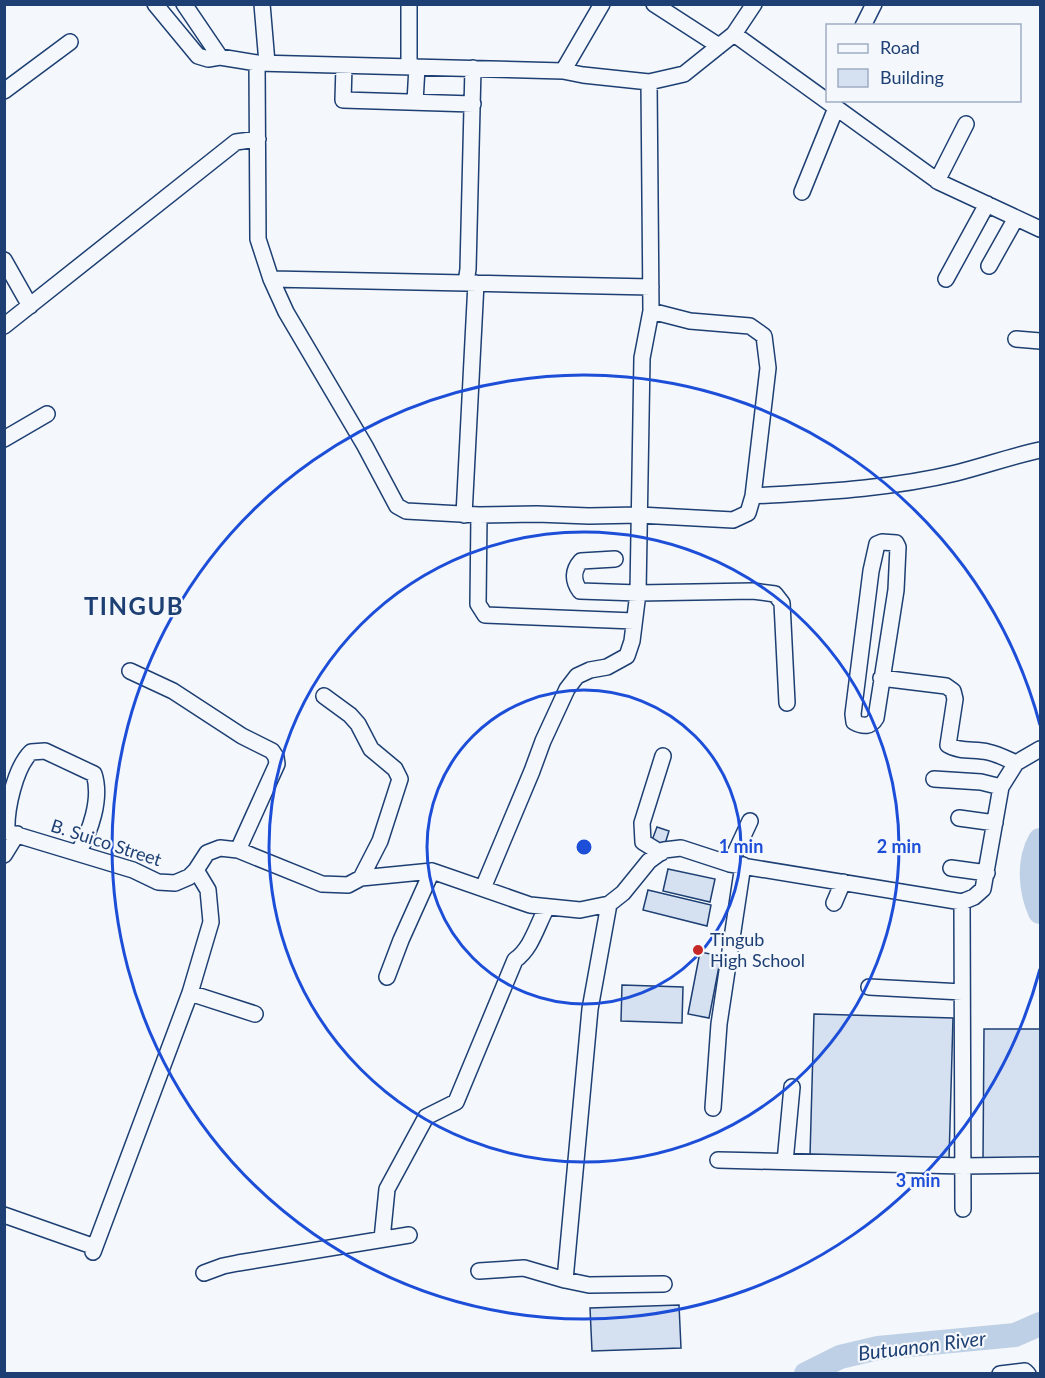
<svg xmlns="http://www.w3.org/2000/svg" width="1045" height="1378" font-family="Lato,sans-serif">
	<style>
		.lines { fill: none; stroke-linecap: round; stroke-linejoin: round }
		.river { stroke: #bed0e5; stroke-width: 24 }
		.building { fill: #d5e0f0; stroke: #1d3f73; stroke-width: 1.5 }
		.minor-casing { stroke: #1d3f73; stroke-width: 18 }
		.minor { stroke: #f4f7fb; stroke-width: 15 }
		.ring { fill: none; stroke: #1d4ed8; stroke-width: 3 }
		.poi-dot { fill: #c62828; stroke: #f4f7fb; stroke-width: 2 }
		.labels { text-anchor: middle; stroke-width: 4.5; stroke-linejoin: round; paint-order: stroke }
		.street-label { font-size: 18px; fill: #1d3f73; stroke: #f4f7fb }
		.poi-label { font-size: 18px; fill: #1d3f73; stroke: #f4f7fb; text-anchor: start }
		.water-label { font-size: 20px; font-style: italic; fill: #1d3f73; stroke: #f4f7fb }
		.district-label { font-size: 24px; font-weight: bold; letter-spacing: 1.5px; fill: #1d3f73; stroke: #f4f7fb }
		.centre { fill: #1d4ed8; stroke: #f4f7fb; stroke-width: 3 }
		.ring-label { font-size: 18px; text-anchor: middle; font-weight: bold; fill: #1d4ed8; stroke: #f4f7fb; stroke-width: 4.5; stroke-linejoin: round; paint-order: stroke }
	</style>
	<rect width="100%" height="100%" fill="#f4f7fb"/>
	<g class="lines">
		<!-- river -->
		<path class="river" d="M 1040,840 C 1028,861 1030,890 1040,912
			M 806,1374 L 840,1357 L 878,1348 L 1015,1335 L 1040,1324"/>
	</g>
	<!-- building -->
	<path class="building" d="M 657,827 L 669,831 L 664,847 L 651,843 Z
		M 668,869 L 715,879 L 710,902 L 663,891 Z
		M 648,890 L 711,905 L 707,926 L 643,910 Z
		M 700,952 L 721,956 L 709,1018 L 688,1014 Z
		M 622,985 L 683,987 L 682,1023 L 621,1021 Z
		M 814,1014 L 953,1018 L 949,1160 L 810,1156 Z
		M 984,1029 L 1040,1029 L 1040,1161 L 983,1160 Z
		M 679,1305 L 681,1348 L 592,1351 L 590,1308 Z"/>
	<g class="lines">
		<defs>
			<path id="minor" d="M 155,4 L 198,56 L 208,59 L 220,57
				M 184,4 L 220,57 L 257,63 L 563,71 L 583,75 L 649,82 L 684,74 L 734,34 L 754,4
				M 262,4 L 267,63
				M 654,4 L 719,46
				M 863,26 L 874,4
				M 734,34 L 939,182 L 1040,229
				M 257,63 L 258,239 L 271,279 L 286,312 L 365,446 L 397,506 L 406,511 L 479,515 L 537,514 L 589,516 L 639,515 L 733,520 L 748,513 L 753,496
				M 344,66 L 343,100 L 473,104
				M 409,67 L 409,4
				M 563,71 L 602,4
				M 4,91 L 70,42
				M 415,102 L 417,67
				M 937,181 L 966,124
				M 802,192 L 836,108
				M 4,260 L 30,306
				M 989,266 L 1016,218
				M 271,279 L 466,283 L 468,269 L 473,68
				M 946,279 L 987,204
				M 466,283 L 651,287
				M 651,311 L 690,321 L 750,326 L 764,336 L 768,368 L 753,496 C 820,492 890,489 956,473 C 984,466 1012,456 1040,450
				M 4,326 L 236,142 L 258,139
				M 1016,339 L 1040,341
				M 4,439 L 47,414
				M 464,515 L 476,283
				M 479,515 L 478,604 L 485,615 L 634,621
				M 882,542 L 896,543 L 898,547 L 896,590 L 876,718 C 871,727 863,727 854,722 L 853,714 L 871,571 L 877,544 Z
				M 615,559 L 581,561 C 573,570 572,580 580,591 L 638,593 L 753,591 L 775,594 L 782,603 L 787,703
				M 130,671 L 173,691 L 242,736 L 272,751 L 276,757 L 277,764 L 238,850
				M 881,678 L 946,686 L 953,691 L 955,699 L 948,745 C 959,752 975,749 988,752 C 998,754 1007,759 1016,763
				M 324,696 L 350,715 L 358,724 L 371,749 L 395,769 L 400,779 L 380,841 L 361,878
				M 934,779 L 981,782 L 1001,787
				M 959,818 L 995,823
				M 4,831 L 133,870 L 158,882 L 175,883 L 189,877 L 196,870 L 207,853 L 220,848 L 238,850 L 322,884 L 348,885 L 361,878 L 432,871 L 530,905 L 580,910 L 609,904 L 623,893 L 649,861 L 664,850 L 681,848 L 730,864 L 962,902 L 974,897 L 983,889 L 1001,787 L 1016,763 L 1040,749
				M 7,831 C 6,809 15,768 31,752 L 45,751 L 94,774 C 102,799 90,832 78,853
				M 661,853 L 643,842 L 642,823 L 663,756
				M 4,855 L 17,834
				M 730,864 L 750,821
				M 951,868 L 987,873
				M 483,888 L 532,771 L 543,741 L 567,689 L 577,676 L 590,670 L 607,667 L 627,656 L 632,641 L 638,593 L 642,358 L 651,311 L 649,82
				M 962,902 L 963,1209
				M 834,903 L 843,882
				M 609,904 L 590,1009 L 565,1280 L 589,1285 L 664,1284
				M 387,977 L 401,940 L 432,871
				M 869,987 L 962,992
				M 190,993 L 255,1014
				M 713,1108 L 719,1024 L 743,865
				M 718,1160 L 963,1166 L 1040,1165
				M 785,1162 L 792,1087
				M 4,1215 L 95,1247
				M 382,1239 L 387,1189 L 426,1117 L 456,1102 L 515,960 C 532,948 537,925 547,907
				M 93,1252 L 190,993 L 211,922 L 208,890 L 196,870
				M 479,1271 L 524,1268 L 565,1280
				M 204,1273 L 223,1266 L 238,1263 L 409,1235
				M 1000,1374 L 1025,1371 L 1028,1374"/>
		</defs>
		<!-- minor casing -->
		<use href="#minor" class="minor-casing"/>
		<!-- minor -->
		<use href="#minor" class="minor"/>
	</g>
	<!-- distance rings -->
	<g class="ring">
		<circle cx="584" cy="847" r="157"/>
		<circle cx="584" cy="847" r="315"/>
		<path d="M1040 969A472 472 0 1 1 1040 725"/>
	</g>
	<!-- markers -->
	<circle class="poi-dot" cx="698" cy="950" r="6"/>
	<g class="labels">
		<!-- street labels -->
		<g class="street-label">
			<text transform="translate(106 843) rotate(18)" y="6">B. Suico Street</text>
		</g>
		<!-- poi labels -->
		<g class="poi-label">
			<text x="710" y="946">Tingub<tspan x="710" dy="21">High School</tspan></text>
		</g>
		<!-- water labels -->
		<g class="water-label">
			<text transform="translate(922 1346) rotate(-7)" y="7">Butuanon River</text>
		</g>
		<!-- district labels -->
		<g class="district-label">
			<text x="134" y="615">TINGUB</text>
		</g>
	</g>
	<circle cx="584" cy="847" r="9" class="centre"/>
	<g class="ring-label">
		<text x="741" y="853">1 min</text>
		<text x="899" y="853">2 min</text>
		<text x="918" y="1187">3 min</text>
	</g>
	<!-- border -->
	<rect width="1045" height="1378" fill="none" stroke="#1d3f73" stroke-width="12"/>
	<!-- legend -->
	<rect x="826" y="24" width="195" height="78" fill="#f4f7fb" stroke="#9eadc5" stroke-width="1.5"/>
	<rect x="838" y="44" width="30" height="9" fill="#f4f7fb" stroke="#9eadc5" stroke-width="1.5"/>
	<text x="880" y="54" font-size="18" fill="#1d3f73">Road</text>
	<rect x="838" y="69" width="30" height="18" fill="#d5e0f0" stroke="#9eadc5" stroke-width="1.5"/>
	<text x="880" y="84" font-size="18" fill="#1d3f73">Building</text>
</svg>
